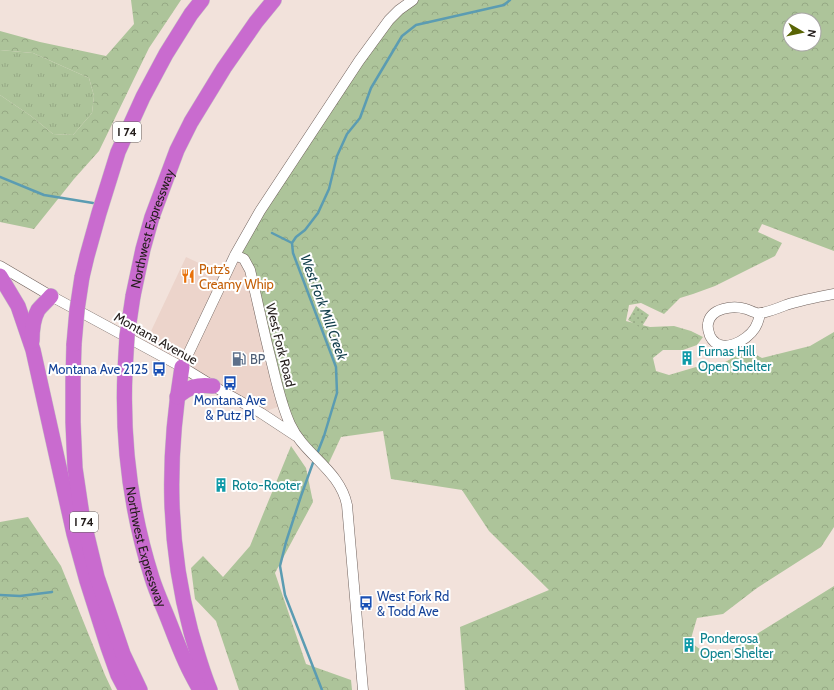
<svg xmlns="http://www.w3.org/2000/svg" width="834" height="690" font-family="Cabin,sans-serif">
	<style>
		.built { fill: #ecd4cb }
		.grass { fill: url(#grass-tufts) }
		.forest { fill: url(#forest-crowns); fill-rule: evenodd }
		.park { fill: url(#park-dots) }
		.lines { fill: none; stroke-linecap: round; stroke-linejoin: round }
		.stream { stroke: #5b9cb2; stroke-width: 2.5 }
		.minor-casing { stroke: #70625d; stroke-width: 11 }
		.highway-casing { stroke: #c6c4c4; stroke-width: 16 }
		.minor { stroke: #fff; stroke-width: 10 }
		.highway { stroke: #c96bcf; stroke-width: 15 }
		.highway-bridge-casing { stroke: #c6c4c4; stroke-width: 16; stroke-linecap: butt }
		.highway-bridge { stroke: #c96bcf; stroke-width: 15 }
		.labels { text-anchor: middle; stroke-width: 4; stroke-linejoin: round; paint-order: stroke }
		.shield { fill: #fff; stroke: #65615f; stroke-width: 1 }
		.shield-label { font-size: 12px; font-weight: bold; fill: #231d1b }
		.street-label { font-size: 13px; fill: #231d1b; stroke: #fff }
		.food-label { font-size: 13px; fill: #c56008; stroke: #fff; text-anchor: start }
		.culture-label { font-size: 13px; fill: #0d838f; stroke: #fff; text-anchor: start }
		.service-label { font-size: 13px; fill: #4e5e75; stroke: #fff; text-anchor: start }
		.transit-label { font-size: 13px; fill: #164399; stroke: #fff; text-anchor: end }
		.water-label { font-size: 14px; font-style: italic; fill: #14404d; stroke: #fff }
	</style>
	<defs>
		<pattern id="grass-tufts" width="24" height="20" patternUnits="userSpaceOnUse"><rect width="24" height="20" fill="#adc49a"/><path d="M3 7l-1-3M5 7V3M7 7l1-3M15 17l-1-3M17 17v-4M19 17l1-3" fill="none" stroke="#95a884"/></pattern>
		<pattern id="forest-crowns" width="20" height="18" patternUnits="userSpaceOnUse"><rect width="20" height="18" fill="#adc49a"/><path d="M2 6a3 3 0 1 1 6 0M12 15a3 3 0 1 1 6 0" fill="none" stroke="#95a884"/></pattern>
		<pattern id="park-dots" width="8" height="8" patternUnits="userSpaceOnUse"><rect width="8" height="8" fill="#adc49a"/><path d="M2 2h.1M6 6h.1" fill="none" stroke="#95a884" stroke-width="1.8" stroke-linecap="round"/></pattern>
	</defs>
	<rect width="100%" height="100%" fill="#f2e2db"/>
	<!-- built -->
	<path class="built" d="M 235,255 L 244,259 L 283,405 L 261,413 L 144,346 L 186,257 L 216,271 L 226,274 Z"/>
	<!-- grass -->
	<path class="grass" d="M 0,50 L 33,53 L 89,78 L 94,96 L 92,113 L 73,135 L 53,134 L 31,116 L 0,95 Z"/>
	<!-- forest -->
	<path class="forest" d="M 131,0 L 181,0 L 149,48 L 99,151 L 74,179 L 34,229 L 0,222 L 0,95 L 31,116 L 53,134 L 73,135 L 92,113 L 94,96 L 89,78 L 33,53 L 0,50 L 0,31 L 40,42 L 106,56 L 134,24 Z
		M 413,0 L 834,0 L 834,251 L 762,224 L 758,232 L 782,243 L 775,256 L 715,286 L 693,294 L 680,298 L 664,314 L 641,303 L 629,305 L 626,321 L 650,327 L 674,326 L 691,331 L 703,337 L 697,345 L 683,350 L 663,350 L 653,358 L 656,371 L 669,375 L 696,367 L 718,366 L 747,350 L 762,358 L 810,346 L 834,332 L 834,527 L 821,547 L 757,588 L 723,614 L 697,618 L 690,642 L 704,652 L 731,650 L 834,586 L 834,690 L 465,690 L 460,627 L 549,590 L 489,531 L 462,490 L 391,479 L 383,431 L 341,437 L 326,469 L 290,424 L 250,270 L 235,255 L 359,61 ZM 790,20 L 814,20 L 814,44 L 790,44 Z
		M 291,446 L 306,468 L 313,502 L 275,573 L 306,664 L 351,680 L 352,690 L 239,690 L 216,621 L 195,599 L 191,568 L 203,556 L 223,577 L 250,546 Z
		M 28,517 L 61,566 L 105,675 L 112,690 L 0,690 L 0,522 Z"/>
	<!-- park -->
	<path class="park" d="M 636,306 L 649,315 L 641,328 L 628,320 Z"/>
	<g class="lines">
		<!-- stream -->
		<path class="stream" d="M 0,177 L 44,195 L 93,203
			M 272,233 L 292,243
			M 317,454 L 324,436 L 337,393 L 336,367 L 293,253 L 292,243 L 296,237 L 305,230 L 318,213 L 329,189 L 337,156 L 347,134 L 360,118 L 371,88 L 402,36 L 416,25 L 504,5 L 510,0
			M 314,460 L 301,496 L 286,542 L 280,566 L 285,595 L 322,690
			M 0,595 L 20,596 L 52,592"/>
		<defs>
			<path id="minor" d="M 235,255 L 244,259 L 250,270 C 257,299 263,328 270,356 C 276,379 280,402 290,424 C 304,455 340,470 347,505 L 363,690
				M 0,266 L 51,296 L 182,367 L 213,386 L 261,413 L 296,436
				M 760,314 C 759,319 758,323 755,328 C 747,341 720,356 710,336 C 709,333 707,328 708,324 C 710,308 733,305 746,309 C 750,310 756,314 760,313 C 765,313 781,307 786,305 C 802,300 818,297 834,294
				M 182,367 L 235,255 L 260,211 L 359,61 L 389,20 L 399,10 L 413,0"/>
			<g id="highway">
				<path d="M 0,276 L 18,306 L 33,350 L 74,534 L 87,581 L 108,647 L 118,675 L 126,690"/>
				<path d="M 82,277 L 87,256 L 99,213 L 118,152 L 143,97 L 166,54 L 191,14 L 202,0"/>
				<path id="s1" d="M 133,296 L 143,249 L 152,217 L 177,150 L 191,122 L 224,68 L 256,22 L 274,0"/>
				<path d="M 32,341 C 32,332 33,319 38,310 C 42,305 47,301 51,296"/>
				<path d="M 74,344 L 73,380 L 73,422 L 75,468 L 82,515 L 97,577 L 123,654 L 140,690"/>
				<path d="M 182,367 C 167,457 167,543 191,632 C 197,652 202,671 210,690"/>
				<path id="s2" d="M 125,371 C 122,440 131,512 152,578 C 157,594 164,608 170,624 C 175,637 180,650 186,663 C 190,672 195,681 200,690"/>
				<path d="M 177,397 C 189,387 197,384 213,386"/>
			</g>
		</defs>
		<!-- minor casing -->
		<use href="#minor" class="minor-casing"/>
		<!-- highway casing -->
		<use href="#highway" class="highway-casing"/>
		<!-- minor -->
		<use href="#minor" class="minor"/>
		<!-- highway -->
		<use href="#highway" class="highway"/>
		<defs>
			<path id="highway-bridge" d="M 74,344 L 77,310 L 82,277
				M 125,371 L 127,336 L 133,296"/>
		</defs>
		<!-- highway-bridge casing -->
		<use href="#highway-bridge" class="highway-bridge-casing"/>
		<!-- highway-bridge -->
		<use href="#highway-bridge" class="highway-bridge"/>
	</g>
	<!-- icons -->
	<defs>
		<symbol id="restaurant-bare" viewBox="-9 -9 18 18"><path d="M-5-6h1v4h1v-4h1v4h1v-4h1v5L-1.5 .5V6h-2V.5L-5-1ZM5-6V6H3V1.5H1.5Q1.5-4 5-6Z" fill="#e8710a" stroke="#fff" stroke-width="2.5" paint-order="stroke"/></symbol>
		<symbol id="building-bare" viewBox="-9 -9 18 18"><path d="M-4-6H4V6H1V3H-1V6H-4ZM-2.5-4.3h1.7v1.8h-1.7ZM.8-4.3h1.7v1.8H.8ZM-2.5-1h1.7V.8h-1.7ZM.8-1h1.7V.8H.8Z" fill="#0f9aa8" stroke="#fff" stroke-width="2.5" paint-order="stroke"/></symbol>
		<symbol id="fuel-bare" viewBox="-9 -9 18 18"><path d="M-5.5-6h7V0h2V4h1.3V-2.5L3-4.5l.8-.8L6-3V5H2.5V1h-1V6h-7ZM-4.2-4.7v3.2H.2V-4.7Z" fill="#5c6f8a" stroke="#fff" stroke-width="2.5" paint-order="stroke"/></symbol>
		<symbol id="bus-bare" viewBox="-9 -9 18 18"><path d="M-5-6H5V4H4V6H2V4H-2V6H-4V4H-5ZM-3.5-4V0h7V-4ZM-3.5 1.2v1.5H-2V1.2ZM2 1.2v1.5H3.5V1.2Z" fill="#1a4fb4" stroke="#fff" stroke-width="2.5" paint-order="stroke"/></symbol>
	</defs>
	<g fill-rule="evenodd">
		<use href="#restaurant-bare" x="178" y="266" width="20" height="20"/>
		<use href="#building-bare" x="677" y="348" width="20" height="20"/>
		<use href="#fuel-bare" x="229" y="349" width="20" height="20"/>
		<use href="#bus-bare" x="149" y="359" width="20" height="20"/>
		<use href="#bus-bare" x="220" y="373" width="20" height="20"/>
		<use href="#building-bare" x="211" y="475" width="20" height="20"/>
		<use href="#bus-bare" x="356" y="593" width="20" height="20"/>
		<use href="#building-bare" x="679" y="635" width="20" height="20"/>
	</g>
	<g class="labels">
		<!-- shield labels -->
		<g class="shield">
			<rect x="113" y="122" width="28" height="20" rx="3"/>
			<rect x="70" y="512" width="28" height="20" rx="3"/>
		</g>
		<g class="shield-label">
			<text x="127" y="136">I 74</text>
			<text x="84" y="526">I 74</text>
		</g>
		<!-- street labels -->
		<g class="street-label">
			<text dy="5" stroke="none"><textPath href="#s1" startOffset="70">Northwest Expressway</textPath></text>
			<text transform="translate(156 338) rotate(29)" y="5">Montana Avenue</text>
			<text transform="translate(281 345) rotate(76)" y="5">West Fork Road</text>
			<text dy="5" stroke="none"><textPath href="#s2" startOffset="178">Northwest Expressway</textPath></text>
		</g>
		<!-- food labels -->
		<g class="food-label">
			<text x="199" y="274">Putz’s<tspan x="199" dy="15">Creamy Whip</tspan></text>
		</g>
		<!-- culture labels -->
		<g class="culture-label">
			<text x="698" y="356">Furnas Hill<tspan x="698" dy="15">Open Shelter</tspan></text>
			<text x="232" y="490">Roto-Rooter</text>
			<text x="700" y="643">Ponderosa<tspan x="700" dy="15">Open Shelter</tspan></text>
		</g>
		<!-- service labels -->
		<g class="service-label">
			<text x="250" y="364">BP</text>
		</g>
		<!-- transit labels -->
		<g class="transit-label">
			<text x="148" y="374">Montana Ave 2125</text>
			<text x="230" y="405" text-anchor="middle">Montana Ave<tspan x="230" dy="15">&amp; Putz Pl</tspan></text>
			<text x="377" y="601" text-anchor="start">West Fork Rd<tspan x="377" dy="15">&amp; Todd Ave</tspan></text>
		</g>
		<!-- water labels -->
		<g class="water-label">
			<text transform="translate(324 307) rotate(70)" y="5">West Fork Mill Creek</text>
		</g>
	</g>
	<!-- north arrow -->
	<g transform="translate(802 32) rotate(99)"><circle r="19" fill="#ffffff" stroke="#a7a5a4"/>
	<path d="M0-3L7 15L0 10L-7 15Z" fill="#596405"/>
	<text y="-6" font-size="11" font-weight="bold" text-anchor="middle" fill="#231d1b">N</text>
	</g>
</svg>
